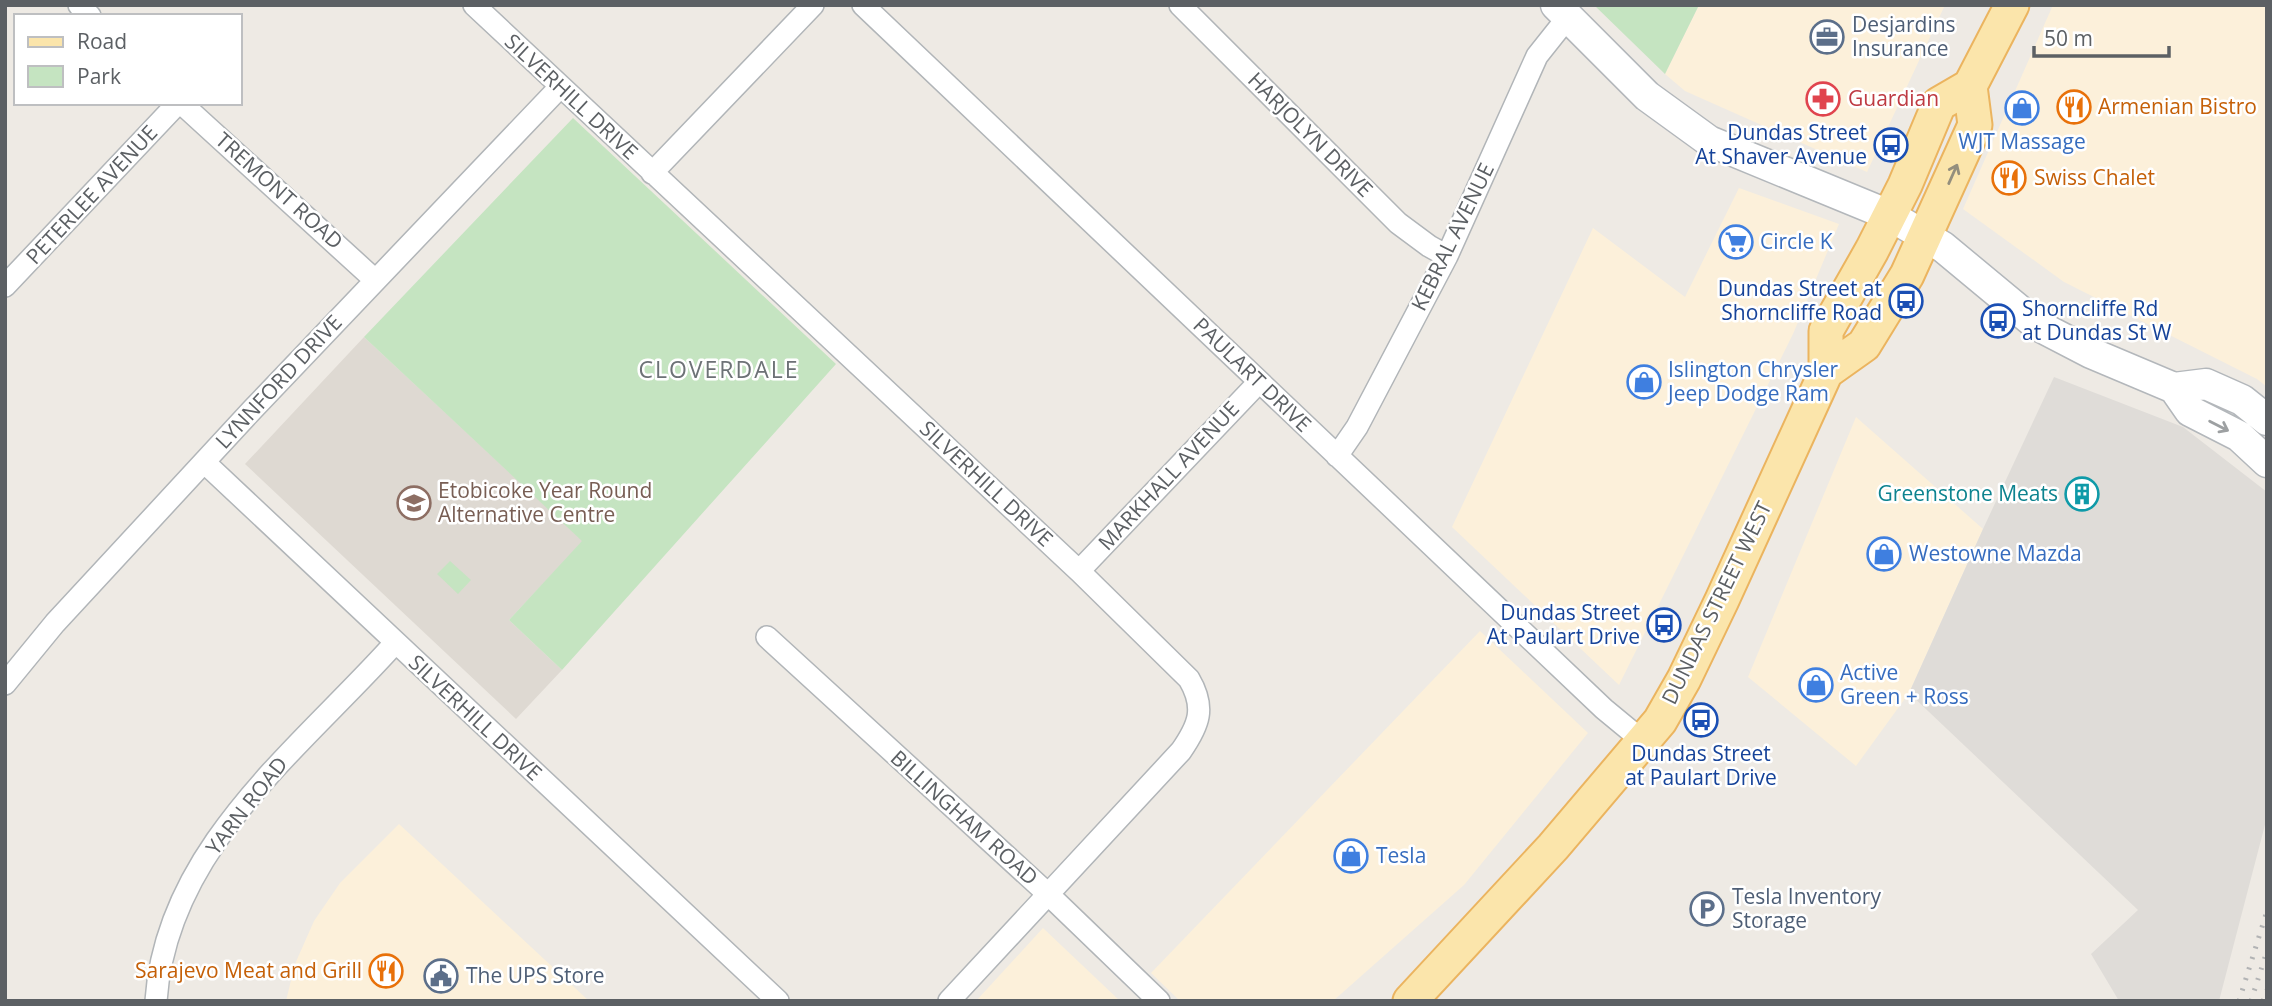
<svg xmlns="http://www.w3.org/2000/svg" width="2272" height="1006" font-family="'Open Sans',sans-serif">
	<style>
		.commercial { fill: #fcf0da }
		.industrial { fill: #dfdcd8 }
		.education { fill: #ded9d2 }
		.green { fill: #c5e4c1 }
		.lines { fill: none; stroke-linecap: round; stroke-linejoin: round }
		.street-casing { stroke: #b1b5b8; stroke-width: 24 }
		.secondary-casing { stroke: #b3b7bb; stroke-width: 33 }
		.primary-casing { stroke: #ebb45f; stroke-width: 37 }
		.street { stroke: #fff; stroke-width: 21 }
		.secondary { stroke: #fff; stroke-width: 30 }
		.primary { stroke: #fbe5ab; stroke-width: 33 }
		.rail { stroke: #b2b3b4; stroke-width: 5; stroke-dasharray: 2 9; stroke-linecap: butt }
		.oneway { stroke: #948f7d }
		.oneway2 { stroke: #9da0a2 }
		.labels { text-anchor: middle; stroke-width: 5; stroke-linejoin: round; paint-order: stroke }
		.service-label { font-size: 21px; fill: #4e5e75; stroke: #fff; text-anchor: start }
		.street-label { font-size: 21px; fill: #5c6064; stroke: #fff }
		.health-label { font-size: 21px; fill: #be3a42; stroke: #fff; text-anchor: start }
		.food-label { font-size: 21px; fill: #c56008; stroke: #fff; text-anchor: start }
		.transit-label { font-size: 21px; fill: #164399; stroke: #fff; text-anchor: end }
		.shop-label { font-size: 21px; fill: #366cbe; stroke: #fff; text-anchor: start }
		.education-label { font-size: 21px; fill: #785e54; stroke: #fff; text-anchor: start }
		.culture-label { font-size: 21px; fill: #0d838f; stroke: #fff; text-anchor: end }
		.neighbourhood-label { font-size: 23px; letter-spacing: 2px; fill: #6d7276; stroke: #fff }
	</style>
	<rect width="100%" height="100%" fill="#eeeae4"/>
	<!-- commercial -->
	<path class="commercial" d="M 1699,5 L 1945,5 L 1867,172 L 1685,91 L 1665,74 Z
		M 2053,5 L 2267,5 L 2267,387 L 2257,379 L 2064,282 L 1963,209 Z
		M 1739,188 L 1839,224 L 1793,334 L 1619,685 L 1452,527 L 1593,228 L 1685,297 Z
		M 1856,417 L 1983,529 L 1909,693 L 1856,766 L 1748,677 Z
		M 1480,631 L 1588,733 L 1464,885 L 1333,1001 L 1180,1001 L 1151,973 Z
		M 399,824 L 589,1001 L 286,1001 L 295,964 L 314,921 L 340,883 Z
		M 1043,928 L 1120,1001 L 976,1001 Z"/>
	<!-- industrial -->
	<path class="industrial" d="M 2054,377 L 2183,427 L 2267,492 L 2267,817 L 2219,1001 L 2119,1001 L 2091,954 L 2138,910 L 1909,693 L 1983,529 Z"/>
	<!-- education -->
	<path class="education" d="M 364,337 L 583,541 L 509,620 L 562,670 L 516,719 L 245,464 Z"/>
	<!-- green -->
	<path class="green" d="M 1594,5 L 1699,5 L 1665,74 Z
		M 573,118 L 836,364 L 562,670 L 509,620 L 582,541 L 364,337 Z
		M 450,561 L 471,580 L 458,594 L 437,574 Z"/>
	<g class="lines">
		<defs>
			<path id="street" d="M 79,5 L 90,16
				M 474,5 L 1079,571 L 1189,679 C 1206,708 1199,725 1181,751 L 949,1001
				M 863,5 L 1604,709 L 1644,742
				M 1180,5 L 1398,223 L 1429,246 L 1447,256
				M 181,103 L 375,280
				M 652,173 L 813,5
				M 5,286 L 178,103
				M 1337,456 L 1357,427 L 1447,256 L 1537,56 L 1568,17
				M 204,462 L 778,1001
				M 1079,571 L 1259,382
				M 767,637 L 1049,895 L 1159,1001
				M 5,684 L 55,623 L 253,409 L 560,87
				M 156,1001 C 166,848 300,749 395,643"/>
			<path id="secondary" d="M 1556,5 L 1647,96 L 1709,141 L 1889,215 L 1943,247 L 2037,325 L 2091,353 L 2174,388 L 2190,411 L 2239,436 L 2267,462
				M 2174,388 L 2206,384 L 2242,400 L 2267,420"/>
			<path id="primary" d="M 1826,372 L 1864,345 L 1907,275 L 1975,125 L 1970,86
				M 1410,1001 L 1553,847 L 1660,721 L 1684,679 L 1722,600 L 1826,372 L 1826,331 L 1872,250 L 1905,185 L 1939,104 L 1970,86 L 2012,5"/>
		</defs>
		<!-- street casing -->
		<use href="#street" class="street-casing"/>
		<!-- secondary casing -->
		<use href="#secondary" class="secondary-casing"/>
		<!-- primary casing -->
		<use href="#primary" class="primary-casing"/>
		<!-- street -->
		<use href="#street" class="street"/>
		<!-- secondary -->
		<use href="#secondary" class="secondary"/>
		<!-- primary -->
		<use href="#primary" class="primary"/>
		<!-- rail -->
		<path class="rail" d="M 2239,1001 L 2267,911
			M 2251,1001 L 2267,951
			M 2263,1001 L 2267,990"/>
	</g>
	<!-- one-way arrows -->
	<defs><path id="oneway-shaft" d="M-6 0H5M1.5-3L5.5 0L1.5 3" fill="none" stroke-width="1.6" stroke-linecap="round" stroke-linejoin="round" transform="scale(1.75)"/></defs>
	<use class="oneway" href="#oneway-shaft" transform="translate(1953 174) rotate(-66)"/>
	<use class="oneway2" href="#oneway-shaft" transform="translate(2219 426) rotate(27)"/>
	<!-- icons -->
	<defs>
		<symbol id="office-ring" viewBox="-11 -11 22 22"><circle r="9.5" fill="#fff" stroke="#5c6f8a" stroke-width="1.5"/><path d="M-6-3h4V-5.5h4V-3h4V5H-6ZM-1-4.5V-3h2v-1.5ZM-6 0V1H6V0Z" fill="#5c6f8a"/></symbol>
		<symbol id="pharmacy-ring" viewBox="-11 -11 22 22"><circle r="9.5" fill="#fff" stroke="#e0444e" stroke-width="1.5"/><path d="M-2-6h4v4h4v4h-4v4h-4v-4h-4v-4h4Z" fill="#e0444e"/></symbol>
		<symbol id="restaurant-ring" viewBox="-11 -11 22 22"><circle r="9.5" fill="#fff" stroke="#e8710a" stroke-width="1.5"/><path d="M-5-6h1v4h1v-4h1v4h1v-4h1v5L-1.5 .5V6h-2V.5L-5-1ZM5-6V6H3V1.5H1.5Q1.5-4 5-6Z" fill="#e8710a"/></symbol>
		<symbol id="shop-ring" viewBox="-11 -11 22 22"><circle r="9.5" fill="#fff" stroke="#3f7fe0" stroke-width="1.5"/><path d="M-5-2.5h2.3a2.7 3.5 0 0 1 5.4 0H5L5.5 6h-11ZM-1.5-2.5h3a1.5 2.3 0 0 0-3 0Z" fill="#3f7fe0"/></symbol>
		<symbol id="bus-ring" viewBox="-11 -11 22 22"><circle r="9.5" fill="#fff" stroke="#1a4fb4" stroke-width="1.5"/><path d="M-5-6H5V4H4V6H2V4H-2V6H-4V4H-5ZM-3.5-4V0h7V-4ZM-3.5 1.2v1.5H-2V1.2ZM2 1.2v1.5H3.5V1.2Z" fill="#1a4fb4"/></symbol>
		<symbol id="supermarket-ring" viewBox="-11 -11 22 22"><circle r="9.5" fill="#fff" stroke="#3f7fe0" stroke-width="1.5"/><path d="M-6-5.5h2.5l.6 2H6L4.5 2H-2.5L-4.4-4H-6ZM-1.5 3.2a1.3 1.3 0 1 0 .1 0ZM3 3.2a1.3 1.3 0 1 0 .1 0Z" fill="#3f7fe0"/></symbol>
		<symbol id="building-ring" viewBox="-11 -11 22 22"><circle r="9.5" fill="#fff" stroke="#0f9aa8" stroke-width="1.5"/><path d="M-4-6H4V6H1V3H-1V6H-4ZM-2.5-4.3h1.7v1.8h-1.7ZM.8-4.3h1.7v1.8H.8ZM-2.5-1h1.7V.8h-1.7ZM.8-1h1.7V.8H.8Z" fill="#0f9aa8"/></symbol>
		<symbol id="school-ring" viewBox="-11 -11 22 22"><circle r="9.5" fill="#fff" stroke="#8d6e63" stroke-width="1.5"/><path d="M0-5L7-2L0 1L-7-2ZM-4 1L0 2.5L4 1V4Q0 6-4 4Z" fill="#8d6e63"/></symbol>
		<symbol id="parking-ring" viewBox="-11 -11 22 22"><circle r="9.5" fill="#fff" stroke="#5c6f8a" stroke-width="1.5"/><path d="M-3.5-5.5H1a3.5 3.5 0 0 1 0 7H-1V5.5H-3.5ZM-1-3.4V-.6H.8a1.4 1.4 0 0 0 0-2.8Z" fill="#5c6f8a"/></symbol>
		<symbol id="civic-ring" viewBox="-11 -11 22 22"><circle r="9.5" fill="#fff" stroke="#5c6f8a" stroke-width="1.5"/><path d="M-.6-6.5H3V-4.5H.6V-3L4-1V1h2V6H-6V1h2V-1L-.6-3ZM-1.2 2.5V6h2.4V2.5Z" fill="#5c6f8a"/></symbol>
	</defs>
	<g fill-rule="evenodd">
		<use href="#office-ring" x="1808" y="18" width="38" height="38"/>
		<use href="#pharmacy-ring" x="1804" y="80" width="38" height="38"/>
		<use href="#restaurant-ring" x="2055" y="88" width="38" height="38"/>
		<use href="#shop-ring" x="2003" y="89" width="38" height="38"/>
		<use href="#bus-ring" x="1872" y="126" width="38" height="38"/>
		<use href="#restaurant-ring" x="1990" y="159" width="38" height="38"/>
		<use href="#supermarket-ring" x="1717" y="223" width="38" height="38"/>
		<use href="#bus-ring" x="1887" y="282" width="38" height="38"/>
		<use href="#bus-ring" x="1979" y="302" width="38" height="38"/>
		<use href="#shop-ring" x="1625" y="363" width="38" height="38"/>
		<use href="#building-ring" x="2063" y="475" width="38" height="38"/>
		<use href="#school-ring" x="395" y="484" width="38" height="38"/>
		<use href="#shop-ring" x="1865" y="535" width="38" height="38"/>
		<use href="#bus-ring" x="1645" y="606" width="38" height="38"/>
		<use href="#shop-ring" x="1797" y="666" width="38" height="38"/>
		<use href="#bus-ring" x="1682" y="701" width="38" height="38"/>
		<use href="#shop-ring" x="1332" y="837" width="38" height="38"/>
		<use href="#parking-ring" x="1688" y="890" width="38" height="38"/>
		<use href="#restaurant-ring" x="367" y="952" width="38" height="38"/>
		<use href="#civic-ring" x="422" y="957" width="38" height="38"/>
	</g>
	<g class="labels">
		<!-- service labels -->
		<g class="service-label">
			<text x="1852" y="32">Desjardins<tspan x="1852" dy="24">Insurance</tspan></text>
			<text x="1732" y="904">Tesla Inventory<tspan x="1732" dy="24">Storage</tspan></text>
			<text x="466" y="983">The UPS Store</text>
		</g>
		<!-- street labels -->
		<g class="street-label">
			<text transform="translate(571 97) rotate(43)" y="7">SILVERHILL DRIVE</text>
			<text transform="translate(1310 135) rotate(45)" y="7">HARJOLYN DRIVE</text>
			<text transform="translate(279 191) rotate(42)" y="7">TREMONT ROAD</text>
			<text transform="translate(92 195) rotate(-47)" y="7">PETERLEE AVENUE</text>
			<text transform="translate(1453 237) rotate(-64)" y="7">KEBRAL AVENUE</text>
			<text transform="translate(1252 375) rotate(44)" y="7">PAULART DRIVE</text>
			<text transform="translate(279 382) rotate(-47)" y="7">LYNNFORD DRIVE</text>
			<text transform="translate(1169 476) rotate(-47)" y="7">MARKHALL AVENUE</text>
			<text transform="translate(986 484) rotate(43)" y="7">SILVERHILL DRIVE</text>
			<text transform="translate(1717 603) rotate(-64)" y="7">DUNDAS STREET WEST</text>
			<text transform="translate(475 718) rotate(43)" y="7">SILVERHILL DRIVE</text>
			<text transform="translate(247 806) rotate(-52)" y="7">YARN ROAD</text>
			<text transform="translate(964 818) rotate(42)" y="7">BILLINGHAM ROAD</text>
		</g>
		<!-- health labels -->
		<g class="health-label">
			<text x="1848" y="106">Guardian</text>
		</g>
		<!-- food labels -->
		<g class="food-label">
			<text x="2098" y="114">Armenian Bistro</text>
			<text x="2034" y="185">Swiss Chalet</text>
			<text x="362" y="978" text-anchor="end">Sarajevo Meat and Grill</text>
		</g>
		<!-- transit labels -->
		<g class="transit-label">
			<text x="1867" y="140">Dundas Street<tspan x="1867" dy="24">At Shaver Avenue</tspan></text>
			<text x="1882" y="296">Dundas Street at<tspan x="1882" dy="24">Shorncliffe Road</tspan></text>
			<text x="2022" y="316" text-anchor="start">Shorncliffe Rd<tspan x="2022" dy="24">at Dundas St W</tspan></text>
			<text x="1640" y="620">Dundas Street<tspan x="1640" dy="24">At Paulart Drive</tspan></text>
			<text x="1701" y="761" text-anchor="middle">Dundas Street<tspan x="1701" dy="24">at Paulart Drive</tspan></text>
		</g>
		<!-- shop labels -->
		<g class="shop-label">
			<text x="2022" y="149" text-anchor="middle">WJT Massage</text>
			<text x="1760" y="249">Circle K</text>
			<text x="1668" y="377">Islington Chrysler<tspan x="1668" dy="24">Jeep Dodge Ram</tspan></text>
			<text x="1909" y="561">Westowne Mazda</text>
			<text x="1840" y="680">Active<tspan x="1840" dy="24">Green + Ross</tspan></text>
			<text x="1376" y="863">Tesla</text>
		</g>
		<!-- education labels -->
		<g class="education-label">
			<text x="438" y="498">Etobicoke Year Round<tspan x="438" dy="24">Alternative Centre</tspan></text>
		</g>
		<!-- culture labels -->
		<g class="culture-label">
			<text x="2058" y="501">Greenstone Meats</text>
		</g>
		<!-- neighbourhood labels -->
		<g class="neighbourhood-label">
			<text x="719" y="378">CLOVERDALE</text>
		</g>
	</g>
	<!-- border -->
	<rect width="2272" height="1006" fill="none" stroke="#5c6064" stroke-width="14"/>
	<!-- legend -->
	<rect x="14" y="14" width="228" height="91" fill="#ffffff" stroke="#bebfc1" stroke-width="2"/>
	<rect x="28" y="37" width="35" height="10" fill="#fbe5ab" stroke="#bebfc1" stroke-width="2"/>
	<text x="77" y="49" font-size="21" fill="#5c6064">Road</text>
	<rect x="28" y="66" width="35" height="21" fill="#c5e4c1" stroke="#bebfc1" stroke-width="2"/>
	<text x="77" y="84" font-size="21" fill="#5c6064">Park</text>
	<!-- scale -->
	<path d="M2034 46v10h135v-10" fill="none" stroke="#5c6064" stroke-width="3.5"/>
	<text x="2044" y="46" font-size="21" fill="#5c6064" stroke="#ffffff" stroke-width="5" paint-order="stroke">50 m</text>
</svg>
